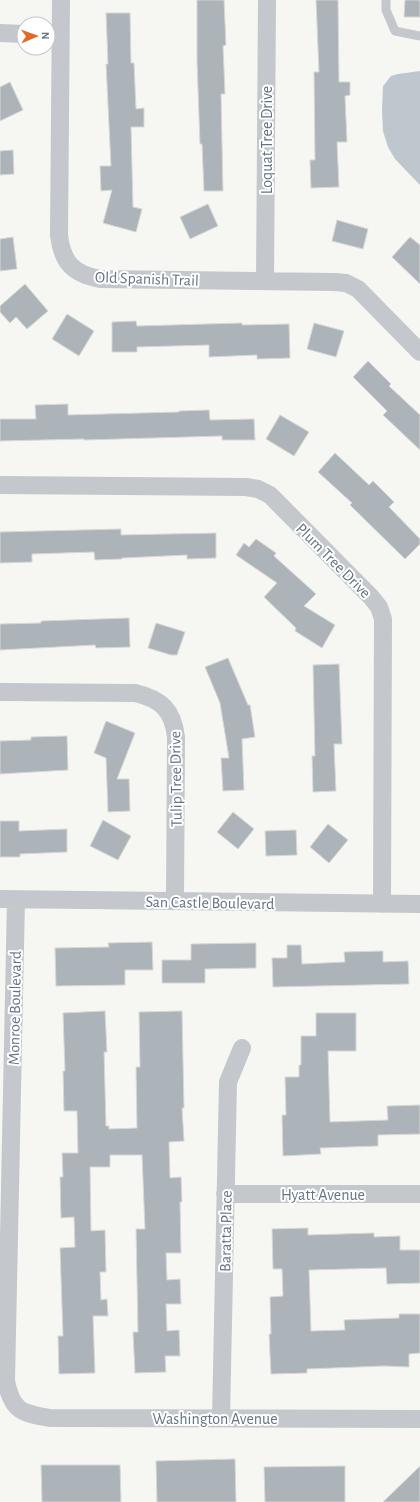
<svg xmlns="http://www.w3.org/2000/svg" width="420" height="1502" font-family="'Alegreya Sans',sans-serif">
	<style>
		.water { fill: #bdc7cd }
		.building { fill: #acb3b9; stroke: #d8d8d6 }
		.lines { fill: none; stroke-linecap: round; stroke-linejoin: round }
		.lane { stroke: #c4c7cb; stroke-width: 9 }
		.street { stroke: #c4c7cb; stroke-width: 18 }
		.labels { text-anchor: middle; stroke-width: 4; stroke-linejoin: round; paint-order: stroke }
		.street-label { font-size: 16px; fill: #657384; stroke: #fff }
	</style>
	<rect width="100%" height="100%" fill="#f6f7f3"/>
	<!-- water -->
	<path class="water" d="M 420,71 L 420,185 L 395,159 L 388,147 L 383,131 L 382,110 L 383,86 L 391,76 L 398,74 Z"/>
	<!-- building -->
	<path class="building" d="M 197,0 L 224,0 L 226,45 L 223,46 L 225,94 L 221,94 L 223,191 L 204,191 L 202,144 L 200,144 L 197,61 Z
		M 316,0 L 338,0 L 339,82 L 350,82 L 350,95 L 345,96 L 347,142 L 337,142 L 339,187 L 311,188 L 310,160 L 315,160 L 314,72 L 319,72 Z
		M 405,0 L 420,0 L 420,17 L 404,17 Z
		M 106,13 L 130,13 L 131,63 L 134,63 L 136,109 L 144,108 L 144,127 L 131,127 L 133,207 L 142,209 L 136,232 L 103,223 L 112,190 L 101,191 L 100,166 L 111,166 L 106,64 L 108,64 Z
		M 10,82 L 23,110 L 0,121 L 0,87 Z
		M 13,150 L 14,174 L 0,175 L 0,151 Z
		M 208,204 L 218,226 L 190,239 L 180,217 Z
		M 337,220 L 368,229 L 363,249 L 332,241 Z
		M 13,237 L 17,269 L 0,271 L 0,239 Z
		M 410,237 L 420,245 L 420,284 L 392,257 Z
		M 25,284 L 48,311 L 27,329 L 16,317 L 10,323 L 0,312 L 0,306 Z
		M 67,314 L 94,331 L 79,356 L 52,339 Z
		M 136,321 L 137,326 L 242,323 L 242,325 L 289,324 L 290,358 L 257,359 L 257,355 L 209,357 L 209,345 L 137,347 L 137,352 L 112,352 L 112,322 Z
		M 314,323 L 344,331 L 336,357 L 307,349 Z
		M 368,361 L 391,384 L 389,386 L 420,415 L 420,450 L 383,415 L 387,411 L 353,377 Z
		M 68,404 L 68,415 L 179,412 L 179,411 L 209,410 L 210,420 L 254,419 L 255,440 L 222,440 L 222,436 L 84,440 L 84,439 L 0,441 L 0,419 L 36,419 L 35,405 Z
		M 280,415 L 309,432 L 294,456 L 266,439 Z
		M 335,453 L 369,485 L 373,481 L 394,502 L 389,507 L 420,539 L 420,544 L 405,559 L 350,505 L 352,503 L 318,472 Z
		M 121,529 L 121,535 L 216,533 L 216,558 L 187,559 L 187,555 L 122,558 L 122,559 L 95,560 L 94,552 L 32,554 L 32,562 L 0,563 L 0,532 Z
		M 256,539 L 276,553 L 274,556 L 316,594 L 304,606 L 335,625 L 322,648 L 295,631 L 296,628 L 264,597 L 277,583 L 236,555 L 244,543 L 249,547 Z
		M 129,618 L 130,647 L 96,648 L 95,645 L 0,650 L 0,624 L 41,623 L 41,621 Z
		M 156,623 L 185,632 L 177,655 L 171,655 L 148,648 Z
		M 228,658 L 248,705 L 250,705 L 255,737 L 242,739 L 244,790 L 223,791 L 221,758 L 229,758 L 220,703 L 205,667 Z
		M 339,664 L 342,744 L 334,744 L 336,791 L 313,792 L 312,756 L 315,756 L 313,665 Z
		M 106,721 L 135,733 L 117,779 L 129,779 L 130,811 L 108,812 L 106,758 L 94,753 Z
		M 67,736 L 68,770 L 0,774 L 0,741 L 31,740 L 31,737 Z
		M 233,812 L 254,829 L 238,849 L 217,832 Z
		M 103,820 L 131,836 L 118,860 L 90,846 Z
		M 0,821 L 19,821 L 19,831 L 67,829 L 67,852 L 20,854 L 20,857 L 0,857 Z
		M 328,824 L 348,840 L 329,863 L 310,847 Z
		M 296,830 L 297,855 L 266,856 L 265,831 Z
		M 152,942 L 153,970 L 125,970 L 125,985 L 56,986 L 55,948 L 109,947 L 108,943 Z
		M 256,943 L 256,968 L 205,969 L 205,983 L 162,983 L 162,960 L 191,960 L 191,944 Z
		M 287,945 L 301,945 L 302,964 L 345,962 L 344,952 L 383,951 L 383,962 L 408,961 L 409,984 L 273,987 L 272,958 L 287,958 Z
		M 105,1011 L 107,1052 L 104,1052 L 106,1126 L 109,1126 L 109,1129 L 137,1128 L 136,1067 L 140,1067 L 139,1012 L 182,1011 L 184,1108 L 182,1108 L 184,1141 L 169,1142 L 170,1178 L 181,1177 L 182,1202 L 180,1202 L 181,1253 L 166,1253 L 167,1280 L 180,1279 L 181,1304 L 166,1304 L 167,1331 L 179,1330 L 180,1356 L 165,1356 L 166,1372 L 135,1373 L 133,1332 L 138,1332 L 136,1229 L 145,1229 L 142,1155 L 110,1155 L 110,1167 L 90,1167 L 91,1231 L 105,1230 L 106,1272 L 100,1272 L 101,1300 L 107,1299 L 108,1316 L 93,1316 L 95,1373 L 59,1374 L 58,1336 L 63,1336 L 60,1248 L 75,1247 L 74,1217 L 61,1218 L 60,1177 L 63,1177 L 62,1153 L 78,1153 L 77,1111 L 64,1111 L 63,1071 L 65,1071 L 63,1013 Z
		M 316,1013 L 356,1013 L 356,1051 L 328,1051 L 330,1122 L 388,1120 L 387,1106 L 420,1105 L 420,1134 L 378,1135 L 378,1146 L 320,1148 L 321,1154 L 283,1156 L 282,1115 L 286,1115 L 285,1077 L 299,1077 L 299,1065 L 301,1065 L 301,1036 L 316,1036 Z
		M 308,1228 L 308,1235 L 374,1233 L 374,1237 L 400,1236 L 400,1250 L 420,1250 L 420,1283 L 387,1284 L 386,1268 L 309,1270 L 311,1331 L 345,1330 L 344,1320 L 399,1318 L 399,1314 L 420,1314 L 420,1353 L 409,1354 L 409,1367 L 384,1366 L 307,1369 L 307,1373 L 271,1374 L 269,1334 L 271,1334 L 270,1297 L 283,1296 L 282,1269 L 273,1269 L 272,1229 Z
		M 235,1459 L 236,1502 L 157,1502 L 156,1461 Z
		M 41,1465 L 120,1465 L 121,1502 L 42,1502 Z
		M 345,1466 L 345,1502 L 265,1502 L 264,1467 Z
		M 420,1466 L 420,1502 L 383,1502 Z"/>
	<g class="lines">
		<!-- lane -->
		<path class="lane" d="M 386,0 L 386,10 L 395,31 L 420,36"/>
		<!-- street -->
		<path class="street" d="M 61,0 L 59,235 C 62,262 73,274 100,279 L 334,282 L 346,283 L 358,289 L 420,352
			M 0,33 L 24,34
			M 265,281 L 267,0
			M 0,485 L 246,487 L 258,489 L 270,495 L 371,597 L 379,607 L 383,619 L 382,904
			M 0,692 L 135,693 C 161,699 173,710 176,737 L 175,901
			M 0,899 L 420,904
			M 16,899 L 6,1381 C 12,1411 21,1413 50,1418 L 420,1419
			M 225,1194 L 420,1194
			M 221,1418 L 228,1082 L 242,1048"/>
	</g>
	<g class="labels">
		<!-- street labels -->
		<g class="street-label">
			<text transform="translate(266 140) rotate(-90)" y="6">Loquat Tree Drive</text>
			<text transform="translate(147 278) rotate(2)" y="6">Old Spanish Trail</text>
			<text transform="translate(334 560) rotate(45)" y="6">Plum Tree Drive</text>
			<text transform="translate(175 779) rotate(-91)" y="6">Tulip Tree Drive</text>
			<text transform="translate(210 902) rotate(1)" y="6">San Castle Boulevard</text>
			<text transform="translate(14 1008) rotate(-89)" y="6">Monroe Boulevard</text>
			<text x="323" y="1200">Hyatt Avenue</text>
			<text transform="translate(225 1231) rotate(-89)" y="6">Baratta Place</text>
			<text x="215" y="1424">Washington Avenue</text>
		</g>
	</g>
	<!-- north arrow -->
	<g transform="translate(36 36) rotate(88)"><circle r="19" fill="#ffffff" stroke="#c1c7ce"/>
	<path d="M0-3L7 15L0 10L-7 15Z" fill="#e46926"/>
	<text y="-6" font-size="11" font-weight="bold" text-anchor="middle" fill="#657384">N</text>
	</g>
</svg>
